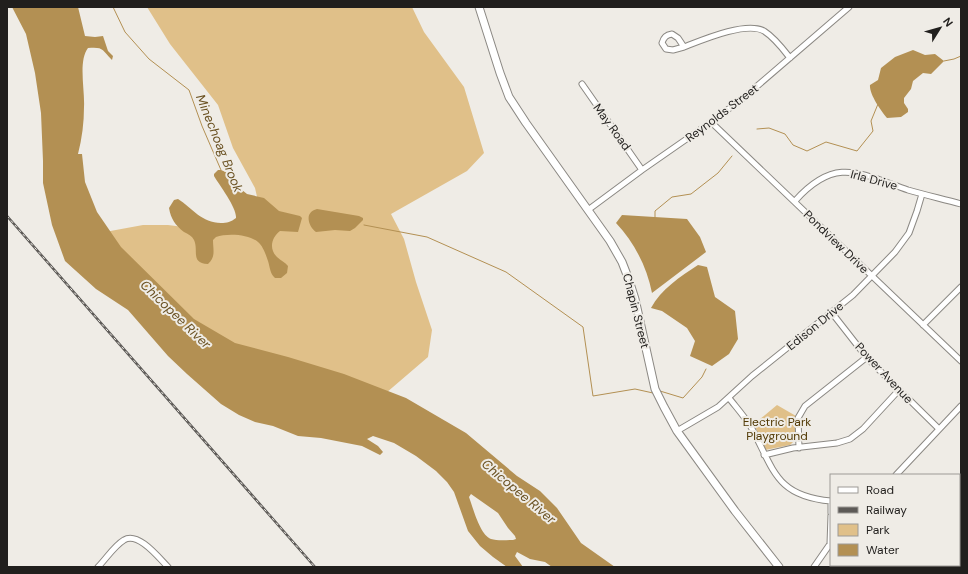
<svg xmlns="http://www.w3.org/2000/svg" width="968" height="574" font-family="'DM Sans',sans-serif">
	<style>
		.green { fill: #e0c089 }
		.water { fill: #b39053; fill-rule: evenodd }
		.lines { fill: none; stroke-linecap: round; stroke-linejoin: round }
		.stream { stroke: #b39053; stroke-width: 1 }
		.minor-casing { stroke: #8b8883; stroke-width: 7 }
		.secondary-casing { stroke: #8b8883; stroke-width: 9 }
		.minor { stroke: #fff; stroke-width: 5 }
		.secondary { stroke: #fff; stroke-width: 7 }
		.rail-casing { stroke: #5d5a57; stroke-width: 2.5 }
		.rail { stroke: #efece6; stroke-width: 1; stroke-dasharray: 3; stroke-linecap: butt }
		.labels { text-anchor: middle; stroke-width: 4; stroke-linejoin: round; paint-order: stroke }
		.street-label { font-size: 12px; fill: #211f1d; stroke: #efece6 }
		.park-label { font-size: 12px; fill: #513904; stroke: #efece6 }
		.water-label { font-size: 13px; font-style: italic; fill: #6a5122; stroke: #efece6 }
	</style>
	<rect width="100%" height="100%" fill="#efece6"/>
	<!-- green -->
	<path class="green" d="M 147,7 L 412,7 L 424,32 L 464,87 L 484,153 L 467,171 L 391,214 L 404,239 L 416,282 L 432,330 L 428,357 L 386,393 L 208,336 L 105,232 L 143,225 L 168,225 L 216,231 L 261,214 L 255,188 L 233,148 L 218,105 L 170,44 Z
		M 777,405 L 796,416 L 795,440 L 790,445 L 765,450 L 754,424 Z"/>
	<!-- water -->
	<path class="water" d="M 12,7 L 78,7 L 85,36 L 95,37 L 103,36 L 108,51 L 113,56 L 112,60 C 101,49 104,47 88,48 C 78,61 85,90 84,107 C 84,123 82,138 78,154 L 82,154 L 85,182 L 97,212 L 121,247 L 194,319 L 235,343 L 288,357 L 344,374 L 406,398 L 466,433 L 517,476 L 540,491 L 557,508 L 581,543 L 615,567 L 552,567 L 545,562 L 530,559 L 517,552 L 515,556 L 523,567 L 507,567 L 493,557 L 480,546 L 468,531 L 454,492 L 447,482 L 436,471 L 416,456 L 394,443 L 373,436 L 367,439 L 378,446 L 383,452 L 380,455 L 362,446 L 321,438 L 298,436 L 273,426 L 255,422 L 239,415 L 221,404 L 187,374 L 168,356 L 128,310 L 96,289 L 65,261 L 52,225 L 43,183 L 43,161 L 41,113 L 35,73 L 26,34 ZM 471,494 L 498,513 L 508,528 L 515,536 L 516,539 L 513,540 C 507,540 497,541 491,539 C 480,535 473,508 469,497 Z
		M 913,50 L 925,55 L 935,54 L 944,61 L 931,74 L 923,73 L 913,81 L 911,89 L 904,98 L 904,103 L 908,109 L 908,112 L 901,117 L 887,118 C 881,111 869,94 870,85 L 878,80 L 881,68 L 895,57 Z
		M 218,170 L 221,170 L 228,173 L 237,186 L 247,194 L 264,198 L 279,211 L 300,216 L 302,218 L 298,232 L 280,231 C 271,238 269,249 277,257 C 281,261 285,262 288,266 L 287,273 L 281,278 L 275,278 C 270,274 270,267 268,261 C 266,255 263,246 258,242 C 249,234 227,233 216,237 L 213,240 C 213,250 216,257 208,264 C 190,263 199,251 194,240 C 192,236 188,234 184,232 C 175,225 171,219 169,208 L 174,200 L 178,199 C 192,208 202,223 221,223 C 227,223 231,222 236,218 C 237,208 220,186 214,176 L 214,174 Z
		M 317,209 L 359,216 L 363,218 L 363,220 L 355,228 L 350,231 L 335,230 L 316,232 C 308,226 304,212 317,209 Z
		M 622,215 L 687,219 L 700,237 L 706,252 L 652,293 C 647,267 634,242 616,223 Z
		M 698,265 L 707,267 L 715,297 L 735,311 L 738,339 L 729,354 L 712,366 L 690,356 L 695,341 L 687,328 L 662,311 L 651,308 C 661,289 680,277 698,265 Z"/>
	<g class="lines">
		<!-- stream -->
		<path class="stream" d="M 113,7 L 125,32 L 149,59 L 189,90 L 202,126 L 221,170
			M 944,61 L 954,59 L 961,56
			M 757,129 L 769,128 L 785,134 L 793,145 L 807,151 L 826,142 L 857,151 L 873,131 L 871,121 L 878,104
			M 655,217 L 655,211 L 672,197 L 691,194 L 718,173 L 732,156
			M 364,225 L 427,237 L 506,272 L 583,327 L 593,396 L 635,389 L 653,393
			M 660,391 L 683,398 L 702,377 L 706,369"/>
		<defs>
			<path id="minor" d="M 684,47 L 673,50 L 666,49 L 662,43 C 664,37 666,35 672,34 L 678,38 L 684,47 C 702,40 746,21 764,31 C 775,38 783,49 790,58
				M 582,84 L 642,170
				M 711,122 L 961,361
				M 795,201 C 835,156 859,173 908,190 C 925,195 943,199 961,204
				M 588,210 L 642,170 L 711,122 L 742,99 L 849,7
				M 832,313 L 868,359 L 939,429
				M 923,325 L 961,287
				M 729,398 C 736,407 745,417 751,427 C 774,469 775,496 831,501
				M 677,431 L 718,407 L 752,376 L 853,295 L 895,252 L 909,233 L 917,211 L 922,194
				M 799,448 L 798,418 L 805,406 L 867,357
				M 764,455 L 793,448 L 837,443 L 850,439 L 863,429 L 899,390
				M 896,475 L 961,406
				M 831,501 L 831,513
				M 850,565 L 852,567
				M 922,565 L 923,567
				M 98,567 C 106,559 114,546 124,540 C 138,531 159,558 168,567
				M 814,567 L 830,544 L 831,515"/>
			<path id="secondary" d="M 479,7 L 500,73 L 509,97 L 526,123 L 610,241 L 622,262 L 629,280 L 635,299 L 655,389 L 664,407 L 677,431 L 735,511 L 779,567"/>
		</defs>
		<!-- minor casing -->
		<use href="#minor" class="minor-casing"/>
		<!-- secondary casing -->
		<use href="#secondary" class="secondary-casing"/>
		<!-- minor -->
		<use href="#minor" class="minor"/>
		<!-- secondary -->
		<use href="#secondary" class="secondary"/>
		<defs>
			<path id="rail" d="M 7,216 L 315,567"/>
		</defs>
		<!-- rail casing -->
		<use href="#rail" class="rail-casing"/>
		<!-- rail -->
		<use href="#rail" class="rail"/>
	</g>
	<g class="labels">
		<!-- street labels -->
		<g class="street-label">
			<text transform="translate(722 113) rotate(-37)" y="4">Reynolds Street</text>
			<text transform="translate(612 127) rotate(54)" y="4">May Road</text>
			<text transform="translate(874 180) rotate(15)" y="4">Irla Drive</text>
			<text transform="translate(836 242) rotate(44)" y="4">Pondview Drive</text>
			<text transform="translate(636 311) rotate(76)" y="4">Chapin Street</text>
			<text transform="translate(815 326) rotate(-39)" y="4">Edison Drive</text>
			<text transform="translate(884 373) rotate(47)" y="4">Power Avenue</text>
		</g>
		<!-- park labels -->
		<g class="park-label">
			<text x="777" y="426">Electric Park<tspan x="777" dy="14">Playground</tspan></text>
		</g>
		<!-- water labels -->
		<g class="water-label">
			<text transform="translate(220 143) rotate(68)" y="5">Minechoag Brook</text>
			<text transform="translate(176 314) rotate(44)" y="5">Chicopee River</text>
			<text transform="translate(519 491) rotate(40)" y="5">Chicopee River</text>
		</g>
	</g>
	<!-- border -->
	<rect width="968" height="574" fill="none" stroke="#211f1d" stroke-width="16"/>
	<!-- legend -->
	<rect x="830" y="474" width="130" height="92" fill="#efece6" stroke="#9d9a96"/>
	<rect x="838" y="487" width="20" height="6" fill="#ffffff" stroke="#9d9a96"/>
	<text x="866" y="494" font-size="12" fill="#211f1d">Road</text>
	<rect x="838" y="507" width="20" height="6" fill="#5d5a57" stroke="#9d9a96"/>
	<text x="866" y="514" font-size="12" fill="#211f1d">Railway</text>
	<rect x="838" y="524" width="20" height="12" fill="#e0c089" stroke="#9d9a96"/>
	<text x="866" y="534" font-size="12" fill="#211f1d">Park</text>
	<rect x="838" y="544" width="20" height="12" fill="#b39053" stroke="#9d9a96"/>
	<text x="866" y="554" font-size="12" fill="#211f1d">Water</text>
	<!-- north arrow -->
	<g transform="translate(940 28) rotate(53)" stroke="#efece6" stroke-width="3" paint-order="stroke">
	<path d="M0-3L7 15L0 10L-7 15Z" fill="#211f1d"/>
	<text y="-6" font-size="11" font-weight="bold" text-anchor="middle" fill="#211f1d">N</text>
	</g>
</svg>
